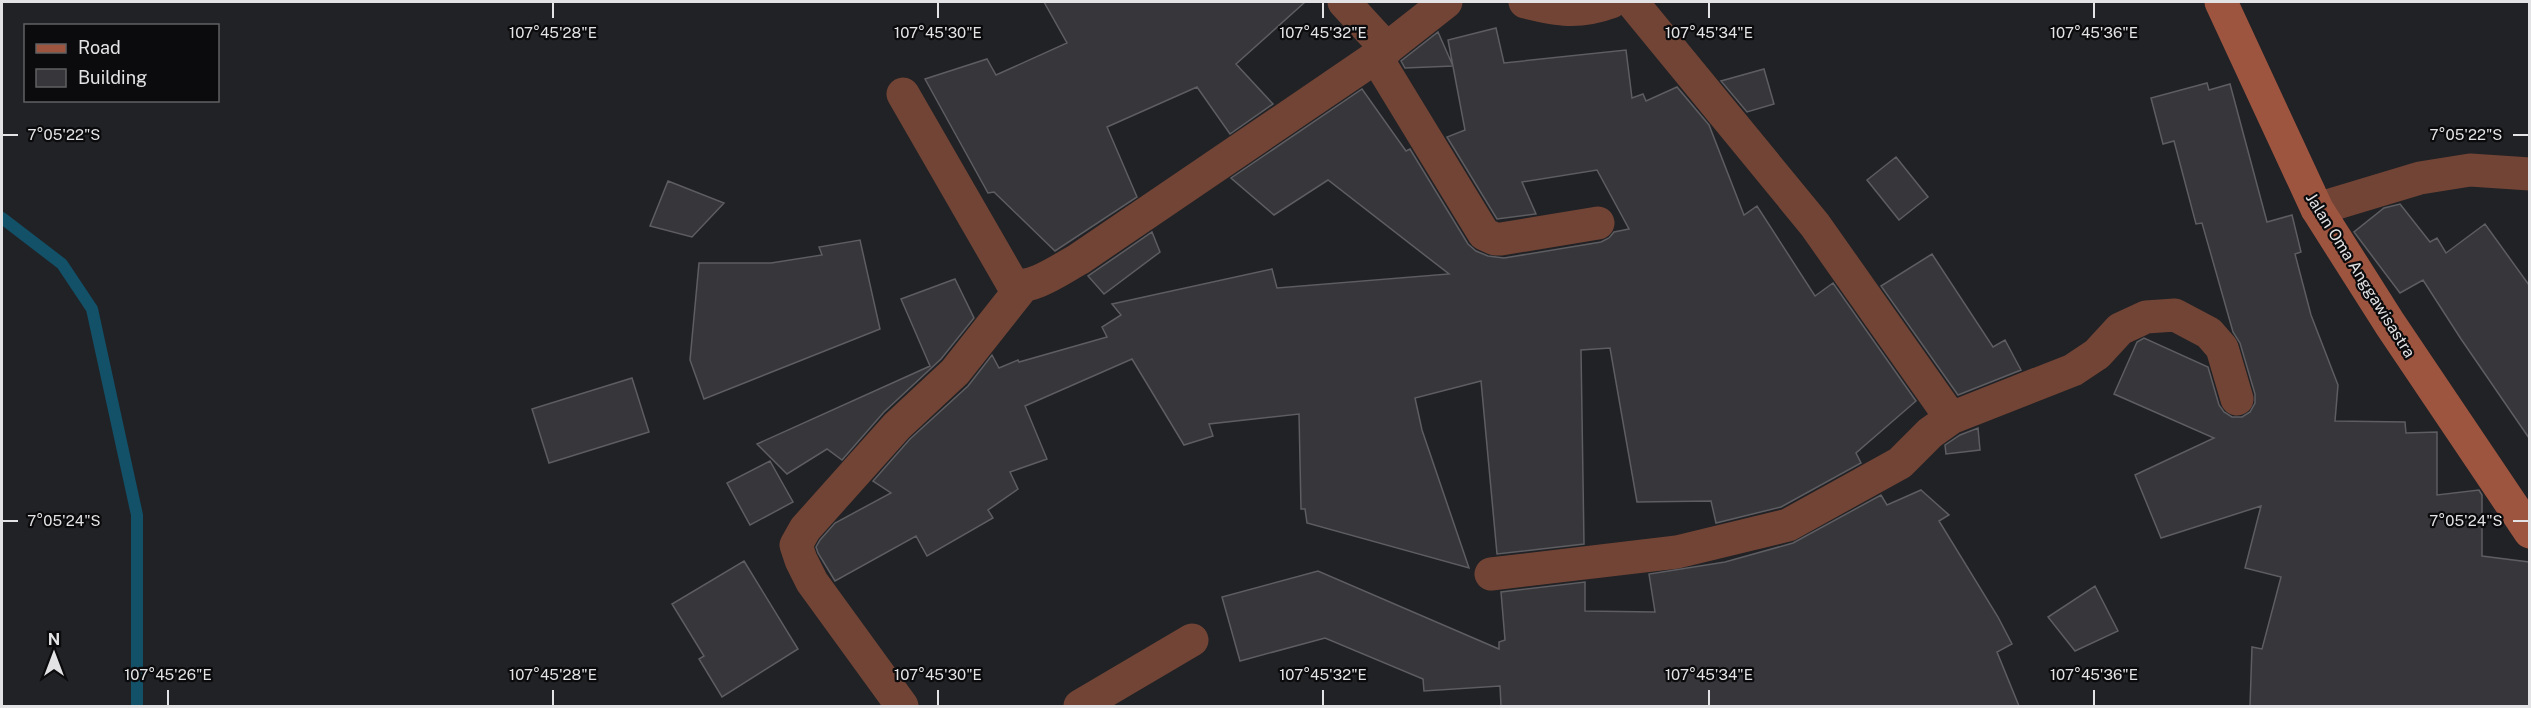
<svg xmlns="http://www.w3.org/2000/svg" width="2531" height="708" font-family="'Public Sans',sans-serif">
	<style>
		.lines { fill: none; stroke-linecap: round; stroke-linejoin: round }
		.stream { stroke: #125168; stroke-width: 12 }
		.building { fill: #37373b; stroke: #5d5d62; stroke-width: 1.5 }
		.minor { stroke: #724436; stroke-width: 33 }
		.secondary { stroke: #9e5540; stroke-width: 33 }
		.ticks { fill: none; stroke: #e3e3e5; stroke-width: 2 }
		.labels { text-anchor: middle; stroke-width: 4.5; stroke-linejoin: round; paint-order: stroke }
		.street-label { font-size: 16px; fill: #e3e3e5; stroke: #0b0b0d }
		.ticks-label { font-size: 15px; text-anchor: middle; fill: #e3e3e5; stroke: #0b0b0d; stroke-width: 4.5; stroke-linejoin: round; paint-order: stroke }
	</style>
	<rect width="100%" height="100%" fill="#212225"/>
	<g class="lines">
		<!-- stream -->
		<path class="stream" d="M 2,218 L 62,264 L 92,309 L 137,515 L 137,706"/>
	</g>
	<!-- building -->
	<path class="building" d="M 1044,2 L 1305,2 L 1236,64 L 1273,104 L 1230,134 L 1197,87 L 1107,127 L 1137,197 L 1055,251 L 994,192 L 988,193 L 925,79 L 987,59 L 996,75 L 1067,43 Z
		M 1496,28 L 1504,63 L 1626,50 L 1632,98 L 1643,94 L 1646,101 L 1677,87 L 1709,125 L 1744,215 L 1757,206 L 1815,296 L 1833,283 L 1916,401 L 1856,453 L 1861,463 L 1781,507 L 1716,523 L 1711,501 L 1637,502 L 1610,348 L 1581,350 L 1584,544 L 1497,554 L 1481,381 L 1415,398 L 1422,430 L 1469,568 L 1307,523 L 1305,509 L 1301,509 L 1299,414 L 1209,424 L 1213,436 L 1184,445 L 1132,359 L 1025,406 L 1047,459 L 1010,472 L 1018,489 L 988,510 L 993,518 L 927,556 L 916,536 L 835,581 L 818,553 L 816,547 L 820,540 L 835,523 L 891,493 L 873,481 L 910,439 L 968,386 L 992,355 L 999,368 L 1018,360 L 1019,362 L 1107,337 L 1102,327 L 1121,315 L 1112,304 L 1272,269 L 1277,288 L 1449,274 L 1328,180 L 1274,215 L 1231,178 L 1362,89 L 1406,151 L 1410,149 L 1468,244 L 1476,251 L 1488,256 L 1504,258 L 1601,242 L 1609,238 L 1614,232 L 1629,229 L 1597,170 L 1522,182 L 1536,214 L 1497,219 L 1447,137 L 1465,130 L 1448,40 Z
		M 1438,32 L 1453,66 L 1405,68 L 1401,61 Z
		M 1764,69 L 1774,104 L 1747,112 L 1721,81 Z
		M 2207,83 L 2209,90 L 2230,84 L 2267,222 L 2292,215 L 2301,252 L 2295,254 L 2311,315 L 2338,385 L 2335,421 L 2405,422 L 2406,433 L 2437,432 L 2437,495 L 2479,490 L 2482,495 L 2482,556 L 2529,562 L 2529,706 L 2250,706 L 2252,647 L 2262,649 L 2281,577 L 2245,568 L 2261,506 L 2161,538 L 2135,475 L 2214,438 L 2114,394 L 2137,342 L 2144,338 L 2208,367 L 2219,405 L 2224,412 L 2232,417 L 2242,417 L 2250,412 L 2255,403 L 2255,394 L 2240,343 L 2233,332 L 2202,223 L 2196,224 L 2174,141 L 2163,144 L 2151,98 Z
		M 1896,157 L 1928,197 L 1899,220 L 1867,180 Z
		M 668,181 L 724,203 L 692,237 L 650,226 Z
		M 2400,204 L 2430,242 L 2437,238 L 2446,253 L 2485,224 L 2529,285 L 2529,438 L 2461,339 L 2423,280 L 2400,293 L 2354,232 L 2384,208 Z
		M 1152,232 L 1160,252 L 1104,294 L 1088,276 Z
		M 860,240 L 880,329 L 704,399 L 690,360 L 699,263 L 771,263 L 822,255 L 819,247 Z
		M 1932,254 L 1993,347 L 2005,340 L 2021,370 L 1958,395 L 1881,286 Z
		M 955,279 L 974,318 L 941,359 L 884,412 L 842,460 L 827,449 L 787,474 L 757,444 L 930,366 L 901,299 Z
		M 632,378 L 649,432 L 549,463 L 532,409 Z
		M 1978,428 L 1980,450 L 1946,454 L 1945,445 L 1960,435 Z
		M 770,461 L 793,502 L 750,525 L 727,483 Z
		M 1921,490 L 1949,515 L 1939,521 L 1998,617 L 2012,644 L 1997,652 L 2019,706 L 1501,706 L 1500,686 L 1424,691 L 1423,679 L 1325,638 L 1240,661 L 1222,597 L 1318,571 L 1499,649 L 1499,642 L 1505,640 L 1501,592 L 1585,582 L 1585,611 L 1655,612 L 1649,574 L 1725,562 L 1793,543 L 1881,495 L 1887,505 Z
		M 744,561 L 798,649 L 722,697 L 699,659 L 704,656 L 672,604 Z
		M 2095,586 L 2118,631 L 2075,651 L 2048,617 Z"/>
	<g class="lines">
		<!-- minor -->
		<path class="minor" d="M 1344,2 L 1387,49
			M 1525,2 C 1558,10 1578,14 1611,2
			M 1632,2 L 1815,225 L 1951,418
			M 1376,57 L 1484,234 L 1495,239 L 1501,239 L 1598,223
			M 903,94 L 1012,283 C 1028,293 1064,267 1079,259 L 1376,57 L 1446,2
			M 2317,209 L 2420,178 L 2470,170 L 2530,174
			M 1491,574 L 1677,552 L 1788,525 L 1900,463 L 1930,433 L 1951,418 L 2073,370 L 2097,354 L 2120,329 L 2146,317 L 2175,315 L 2209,333 L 2222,348 L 2237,399
			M 902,706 L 812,582 L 801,560 L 796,545 L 805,529 L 897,426 L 955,372 L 1023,286
			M 1080,706 L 1192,640"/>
		<!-- secondary -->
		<path class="secondary" d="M 2221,2 L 2317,209 L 2390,324 L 2530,532"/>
	</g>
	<!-- ticks -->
	<path class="ticks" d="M 553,3 L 553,18M 938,3 L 938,18M 1323,3 L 1323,18M 1709,3 L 1709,18M 2094,3 L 2094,18M 3,135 L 18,135M 2513,135 L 2528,135M 3,521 L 18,521M 2513,521 L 2528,521M 168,690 L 168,705M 553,690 L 553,705M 938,690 L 938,705M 1323,690 L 1323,705M 1709,690 L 1709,705M 2094,690 L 2094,705"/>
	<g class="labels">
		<!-- street labels -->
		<g class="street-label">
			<text transform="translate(2361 275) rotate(58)" y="6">Jalan Oma Anggawisastra</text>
		</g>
	</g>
	<g class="ticks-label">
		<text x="553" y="38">107°45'28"E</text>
		<text x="938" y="38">107°45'30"E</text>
		<text x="1323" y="38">107°45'32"E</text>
		<text x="1709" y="38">107°45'34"E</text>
		<text x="2094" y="38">107°45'36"E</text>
		<text x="64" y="140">7°05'22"S</text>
		<text x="2466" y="140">7°05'22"S</text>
		<text x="64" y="526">7°05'24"S</text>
		<text x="2466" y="526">7°05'24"S</text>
		<text x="168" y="680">107°45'26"E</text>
		<text x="553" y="680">107°45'28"E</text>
		<text x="938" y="680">107°45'30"E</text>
		<text x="1323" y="680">107°45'32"E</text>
		<text x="1709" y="680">107°45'34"E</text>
		<text x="2094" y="680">107°45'36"E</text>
	</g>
	<!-- border -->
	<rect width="2531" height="708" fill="none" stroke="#e3e3e5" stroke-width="6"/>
	<!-- legend -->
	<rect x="24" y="24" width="195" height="78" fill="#0b0b0d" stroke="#616163" stroke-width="1.5"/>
	<rect x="36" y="44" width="30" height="9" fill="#9e5540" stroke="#616163" stroke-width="1.5"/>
	<text x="78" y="54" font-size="18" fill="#e3e3e5">Road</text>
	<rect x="36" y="69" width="30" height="18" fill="#37373b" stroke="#616163" stroke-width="1.5"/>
	<text x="78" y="84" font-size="18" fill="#e3e3e5">Building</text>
	<!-- north arrow -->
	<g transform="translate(54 654)" stroke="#0b0b0d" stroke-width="4.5" paint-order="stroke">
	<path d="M0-4.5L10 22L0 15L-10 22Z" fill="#e3e3e5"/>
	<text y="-9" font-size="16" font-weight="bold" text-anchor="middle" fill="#e3e3e5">N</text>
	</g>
</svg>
